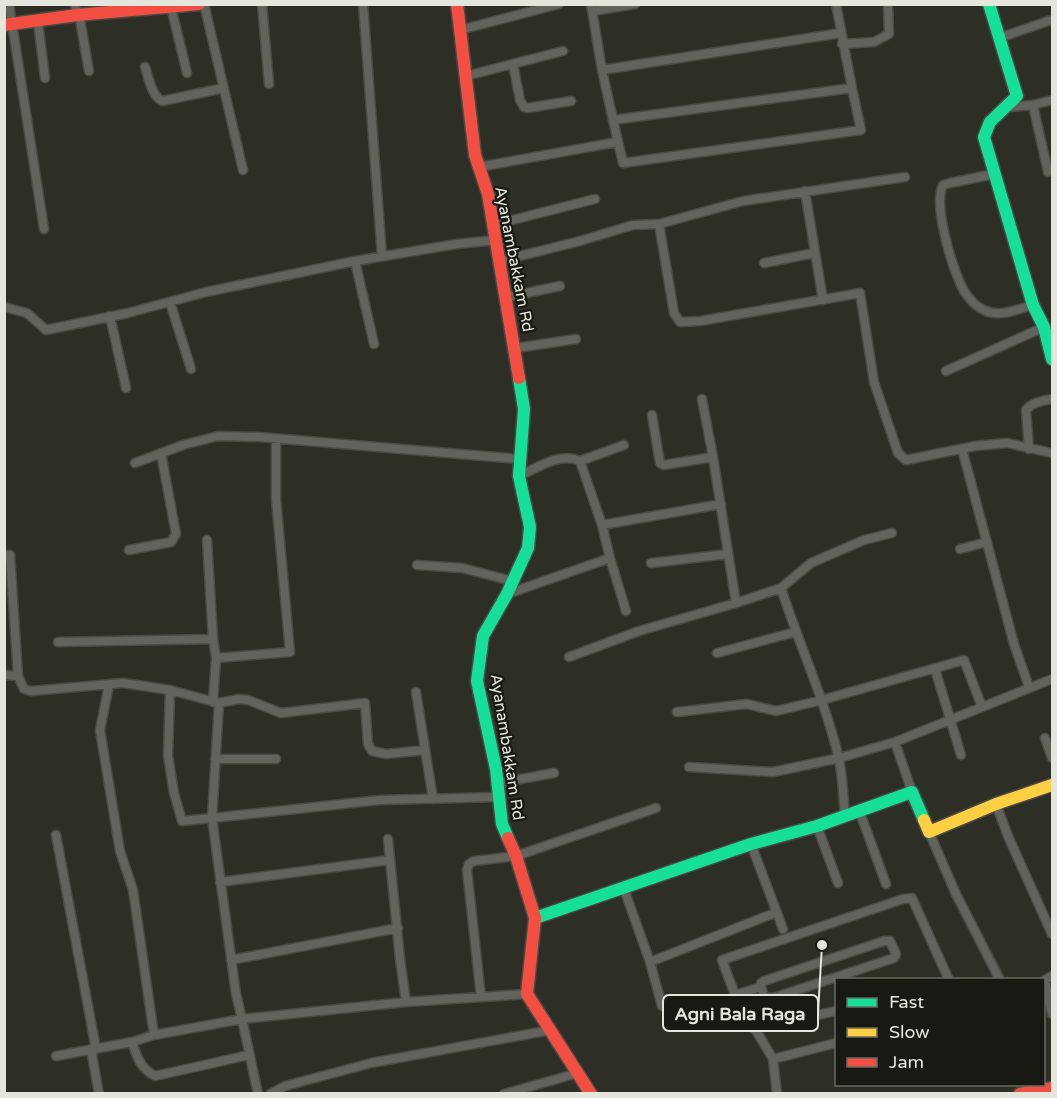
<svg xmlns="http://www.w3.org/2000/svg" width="1057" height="1098" font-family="'Varela Round',sans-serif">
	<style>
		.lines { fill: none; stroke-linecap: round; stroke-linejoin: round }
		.street-casing { stroke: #494b44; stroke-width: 11 }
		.fast-casing { stroke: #494b44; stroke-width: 15 }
		.slow-casing { stroke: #494b44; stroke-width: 15 }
		.jam-casing { stroke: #494b44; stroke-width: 15 }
		.street { stroke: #63635d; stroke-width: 8 }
		.fast { stroke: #16e098; stroke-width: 12 }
		.slow { stroke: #ffcf43; stroke-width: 12 }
		.jam { stroke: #f24e42; stroke-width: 12 }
		.labels { text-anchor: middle; stroke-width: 4.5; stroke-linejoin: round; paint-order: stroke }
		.street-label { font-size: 16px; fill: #e4e6dd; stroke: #171912 }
		.leader { fill: none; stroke: #e4e6dd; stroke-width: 2 }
		.callout-dot { fill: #e4e6dd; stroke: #171912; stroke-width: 2 }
		.callout { fill: #171912; stroke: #e4e6dd; stroke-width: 2 }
		.callout-label { font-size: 18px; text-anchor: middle; font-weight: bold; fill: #e4e6dd }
	</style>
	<rect width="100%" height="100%" fill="#2d2e26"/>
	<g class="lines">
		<defs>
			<path id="street" d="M 9,4 L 44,229
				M 75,4 L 77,15
				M 204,4 L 243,170
				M 262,4 L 269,84
				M 363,4 L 382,256
				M 591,4 L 602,70 L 613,120 L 852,88 L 836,4
				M 171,7 L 187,73
				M 593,11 L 635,4
				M 79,14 L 89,71
				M 38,22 L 45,78
				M 460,30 L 559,4
				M 999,38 L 1051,20
				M 842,44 L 874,42 L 889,34 L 888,4
				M 513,64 L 520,100 L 524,107 L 528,108 L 571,101
				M 145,67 C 149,78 151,95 162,101 L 224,88
				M 602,70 L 841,33
				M 466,76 L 563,51
				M 1033,105 L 1048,172
				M 1010,107 L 1033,105 L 1052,100
				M 613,120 L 623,163 L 861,130 L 852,88
				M 479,167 L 617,142
				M 994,174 L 950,183 L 943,185 C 933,205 951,262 960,283 C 964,293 974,306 984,310 C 1000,318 1018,309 1033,305
				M 805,191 L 823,300
				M 659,224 L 743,201 L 905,177
				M 493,225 L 595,199
				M 355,261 L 374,344
				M 500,261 L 580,241 L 633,225 L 659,224 L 674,313 L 680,322 L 700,321 L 860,293 L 874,382 L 898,453 L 906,460 L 975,446 L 1007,443 L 1052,453
				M 764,263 L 814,253
				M 507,297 L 560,286
				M 170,302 L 191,369
				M 4,307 L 27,313 L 46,330 L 128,313 L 206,292 L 355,261 L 457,244 L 496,240
				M 110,316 L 126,388
				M 516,348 L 576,339
				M 946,371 L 1044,327
				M 702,399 L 713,457
				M 652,415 L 660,463 L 664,465 L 713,457 L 736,603
				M 962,449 L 1014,644 L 1029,687
				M 1029,449 L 1026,410 C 1032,402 1043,401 1052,399
				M 580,461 L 624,445
				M 135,463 L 183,445 L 218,436 L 260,437 L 520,459
				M 519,476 C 538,468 559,452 580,461 L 602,525
				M 207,540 L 213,639
				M 960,549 L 987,542
				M 129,550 L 171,542 L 176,534 L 161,453
				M 4,556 L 10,555 L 18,676 L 24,689 L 31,691 L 123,683 L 170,690 L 219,703 L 212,818 L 380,800 L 499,797
				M 651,563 L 728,554
				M 417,565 L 462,568 L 512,581
				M 781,588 C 799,644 824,698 838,755 C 843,775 843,796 845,816
				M 507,594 L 610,558
				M 626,611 L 610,558 L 602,525 L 721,504
				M 58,642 L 213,639 L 216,658 L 213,702
				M 717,653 L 795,632
				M 569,657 L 639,631 L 736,603 L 781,588 L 811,563 L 864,540 L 892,533
				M 216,658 L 290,652 L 276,499 L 276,439
				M 935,669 L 961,755
				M 4,675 L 18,676
				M 109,685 L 100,730 L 120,851 L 133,890 L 154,1035 L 242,1019 L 258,1094
				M 170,690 L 168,756 L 174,793 L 182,821 L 212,818 L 236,994 L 242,1019 L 406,1002 L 527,994
				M 416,692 L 433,799
				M 219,703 L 239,699 L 248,700 L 281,713 L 365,703 L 368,744 L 372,751 L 386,754 L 425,750
				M 677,712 L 747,704 L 776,711 L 822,700 L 964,660 L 982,707
				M 1045,738 L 1052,758
				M 895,742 L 912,792
				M 215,759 L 276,759
				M 689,767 L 773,772 L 839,758 L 895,742 L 1052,679
				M 498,783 L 554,773
				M 996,804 L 1008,836 L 1052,934
				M 859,810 L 886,884
				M 817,826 L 838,883
				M 929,832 L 956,894 L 1000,980
				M 56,835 L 96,1049
				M 388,839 L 400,959 L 406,1002
				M 751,844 L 783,929
				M 220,882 L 390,860
				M 624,889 L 650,962 L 777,912
				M 231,960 L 398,928
				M 650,962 L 662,1006
				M 1052,976 L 1045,980 L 1052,1014
				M 735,995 L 761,987 L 764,996 L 770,998 L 776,997 L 894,958 L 896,954 L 890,941 L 884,941 L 764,981 L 761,983 L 761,987
				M 481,997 L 467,870 L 469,864 L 474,861 L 516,856 L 656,808
				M 754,1029 L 836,1011
				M 154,1035 L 132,1042 C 137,1057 140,1068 155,1076 L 249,1055
				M 91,1049 L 99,1094
				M 56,1056 L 132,1042
				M 773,1059 L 836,1043
				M 270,1094 L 285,1086 L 371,1063 L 551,1030
				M 504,1094 L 578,1073
				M 777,1094 L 773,1059 L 735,995 L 722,960 L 903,899 L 912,898 L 949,980"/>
			<path id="fast" d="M 989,4 L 1017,96 L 990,122 L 984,137 L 1033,305 L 1044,327 L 1052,359
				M 508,838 L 502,824 L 496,769 L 477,681 L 483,636 L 507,594 L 528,548 L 530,527 L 519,476 L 524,409 L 519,378
				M 535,918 L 751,844 L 817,826 L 912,792 L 924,820"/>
			<path id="slow" d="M 924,820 L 929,832 L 996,804 L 1052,785"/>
			<path id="jam" d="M 457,4 L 475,155 L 488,194 L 519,378
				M 4,25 L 77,15 L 199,4
				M 508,838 L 516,856 L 535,918 L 527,994 L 591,1094
				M 1020,1094 L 1052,1088"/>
		</defs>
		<!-- street casing -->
		<use href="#street" class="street-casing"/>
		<!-- fast casing -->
		<use href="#fast" class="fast-casing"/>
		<!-- slow casing -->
		<use href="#slow" class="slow-casing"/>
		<!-- jam casing -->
		<use href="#jam" class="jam-casing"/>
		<!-- street -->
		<use href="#street" class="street"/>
		<!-- fast -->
		<use href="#fast" class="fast"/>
		<!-- slow -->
		<use href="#slow" class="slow"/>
		<!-- jam -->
		<use href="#jam" class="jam"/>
	</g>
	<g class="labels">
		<!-- street labels -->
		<g class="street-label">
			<text transform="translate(515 259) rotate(79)" y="6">Ayanambakkam Rd</text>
			<text transform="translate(508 747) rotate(81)" y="6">Ayanambakkam Rd</text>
		</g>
	</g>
	<!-- callouts -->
	<path class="leader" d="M822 945L818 1013"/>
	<circle class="callout-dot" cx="822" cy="945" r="6"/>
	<rect class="callout" x="663" y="995" width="155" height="36" rx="6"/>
	<g class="callout-label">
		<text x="740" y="1020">Agni Bala Raga</text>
	</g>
	<!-- border -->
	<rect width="1057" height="1098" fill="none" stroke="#e4e6dd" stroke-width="12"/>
	<!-- legend -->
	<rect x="835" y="978" width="210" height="108" fill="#171912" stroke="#696b63" stroke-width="1.5"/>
	<rect x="847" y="998" width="30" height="9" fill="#16e098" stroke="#696b63" stroke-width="1.5"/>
	<text x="889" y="1008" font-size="18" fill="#e4e6dd">Fast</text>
	<rect x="847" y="1028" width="30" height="9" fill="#ffcf43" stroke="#696b63" stroke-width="1.5"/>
	<text x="889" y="1038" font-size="18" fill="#e4e6dd">Slow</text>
	<rect x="847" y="1058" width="30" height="9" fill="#f24e42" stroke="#696b63" stroke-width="1.5"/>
	<text x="889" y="1068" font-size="18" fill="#e4e6dd">Jam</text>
</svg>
